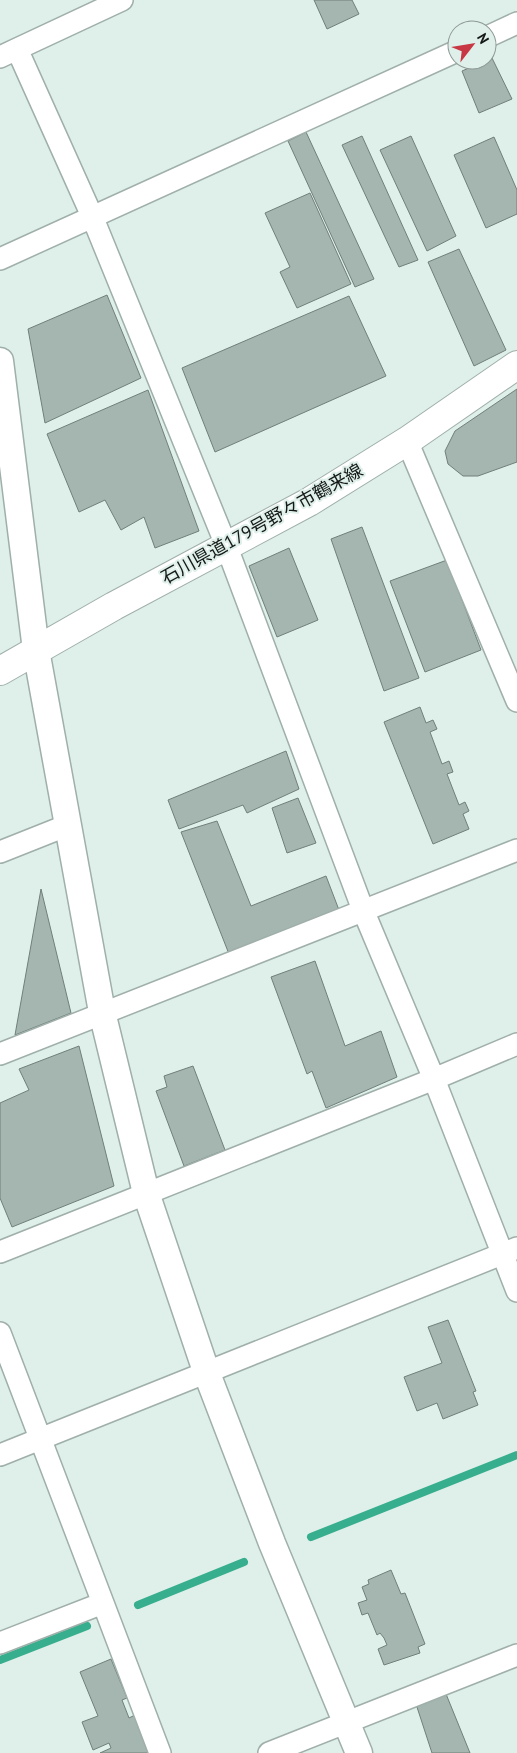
<svg xmlns="http://www.w3.org/2000/svg" width="517" height="1753" font-family="'PT Sans','Noto Sans JP',sans-serif">
	<style>
		.lines { fill: none; stroke-linecap: round; stroke-linejoin: round }
		.stream { stroke: #37ae8d; stroke-width: 8 }
		.building { fill: #a5b5af; stroke: #717f7a }
		.minor-casing { stroke: #9fafa9; stroke-width: 24 }
		.tertiary-casing { stroke: #9fafa9; stroke-width: 29 }
		.secondary-casing { stroke: #9fafa9; stroke-width: 30 }
		.minor { stroke: #fff; stroke-width: 21 }
		.tertiary { stroke: #fff; stroke-width: 26 }
		.secondary { stroke: #fff; stroke-width: 28 }
		.labels { text-anchor: middle; stroke-width: 4; stroke-linejoin: round; paint-order: stroke }
		.street-label { font-size: 18px; fill: #131816; stroke: #dfefe9 }
	</style>
	<rect width="100%" height="100%" fill="#dfefe9"/>
	<g class="lines">
		<!-- stream -->
		<path class="stream" d="M 311,1537 L 517,1455
			M 138,1605 L 244,1562
			M 0,1660 L 87,1626"/>
	</g>
	<!-- building -->
	<path class="building" d="M 314,0 L 352,0 L 359,14 L 327,29 Z
		M 492,58 L 512,99 L 479,113 L 462,71 Z
		M 306,132 L 374,279 L 355,287 L 288,141 Z
		M 362,136 L 418,260 L 399,267 L 342,145 Z
		M 411,136 L 456,236 L 427,251 L 380,150 Z
		M 494,137 L 517,190 L 517,214 L 486,228 L 454,155 Z
		M 310,193 L 351,284 L 297,308 L 280,272 L 290,267 L 265,213 Z
		M 459,249 L 506,350 L 474,366 L 428,262 Z
		M 107,295 L 141,378 L 45,423 L 28,329 Z
		M 349,296 L 386,376 L 215,452 L 182,368 Z
		M 517,389 L 517,462 L 478,476 L 463,476 L 448,464 L 445,451 L 455,431 Z
		M 148,390 L 199,531 L 155,548 L 144,517 L 121,530 L 105,500 L 79,512 L 47,434 Z
		M 362,527 L 419,678 L 384,691 L 331,539 Z
		M 289,548 L 318,620 L 277,637 L 249,566 Z
		M 447,560 L 481,650 L 425,672 L 390,581 Z
		M 420,707 L 426,723 L 433,720 L 437,729 L 430,732 L 442,764 L 449,761 L 453,772 L 447,774 L 459,805 L 465,802 L 469,811 L 463,814 L 469,829 L 433,844 L 384,722 Z
		M 286,751 L 299,789 L 247,813 L 243,805 L 179,829 L 168,800 Z
		M 298,798 L 316,843 L 287,853 L 272,808 Z
		M 217,821 L 251,906 L 326,876 L 339,910 L 229,954 L 181,832 Z
		M 41,889 L 71,1013 L 15,1035 Z
		M 315,961 L 345,1046 L 381,1031 L 397,1077 L 326,1108 L 312,1071 L 307,1074 L 271,977 Z
		M 79,1046 L 114,1186 L 12,1227 L 0,1198 L 0,1103 L 29,1090 L 19,1069 Z
		M 193,1066 L 225,1150 L 184,1166 L 156,1091 L 167,1087 L 164,1076 Z
		M 448,1320 L 476,1391 L 473,1392 L 478,1405 L 443,1419 L 437,1403 L 417,1411 L 404,1377 L 442,1363 L 428,1327 Z
		M 391,1570 L 401,1594 L 405,1593 L 425,1644 L 418,1647 L 420,1653 L 384,1665 L 378,1649 L 387,1645 L 384,1638 L 380,1633 L 377,1635 L 368,1613 L 362,1615 L 358,1603 L 367,1600 L 362,1587 L 369,1584 L 368,1580 Z
		M 111,1659 L 127,1698 L 122,1700 L 129,1718 L 135,1715 L 150,1753 L 100,1753 L 111,1748 L 109,1743 L 93,1750 L 82,1722 L 98,1716 L 80,1672 Z
		M 444,1689 L 470,1753 L 432,1753 L 415,1701 Z"/>
	<g class="lines">
		<defs>
			<path id="minor" d="M 122,0 L 17,49 L 92,216 L 226,545 L 363,910 L 434,1079 L 517,1291
				M 487,37 L 517,23
				M 0,57 L 17,49
				M 0,259 L 457,51
				M 407,441 L 517,701
				M 0,852 L 68,825
				M 0,1054 L 517,850
				M 0,1252 L 434,1079 L 517,1044
				M 0,1333 L 103,1603 L 0,1643
				M 0,1455 L 517,1248
				M 103,1603 L 160,1753
				M 269,1753 L 517,1655"/>
			<path id="tertiary" d="M 0,361 L 36,650 L 102,1012 L 146,1193 L 206,1371 L 272,1543 L 359,1753"/>
			<path id="secondary" d="M 0,671 L 114,606 L 309,502 L 407,441 L 517,365"/>
		</defs>
		<!-- minor casing -->
		<use href="#minor" class="minor-casing"/>
		<!-- tertiary casing -->
		<use href="#tertiary" class="tertiary-casing"/>
		<!-- secondary casing -->
		<use href="#secondary" class="secondary-casing"/>
		<!-- minor -->
		<use href="#minor" class="minor"/>
		<!-- tertiary -->
		<use href="#tertiary" class="tertiary"/>
		<!-- secondary -->
		<use href="#secondary" class="secondary"/>
	</g>
	<g class="labels">
		<!-- street labels -->
		<g class="street-label">
			<text transform="translate(262 524) rotate(-29)" y="6">石川県道179号野々市鶴来線</text>
		</g>
	</g>
	<!-- north arrow -->
	<g transform="translate(472 45) rotate(59)"><circle r="24" fill="#dfefe9" stroke="#8d9995"/>
	<path d="M0-4L9 19L0 12L-9 19Z" fill="#c73744"/>
	<text y="-8" font-size="14" font-weight="bold" text-anchor="middle" fill="#131816">N</text>
	</g>
</svg>
